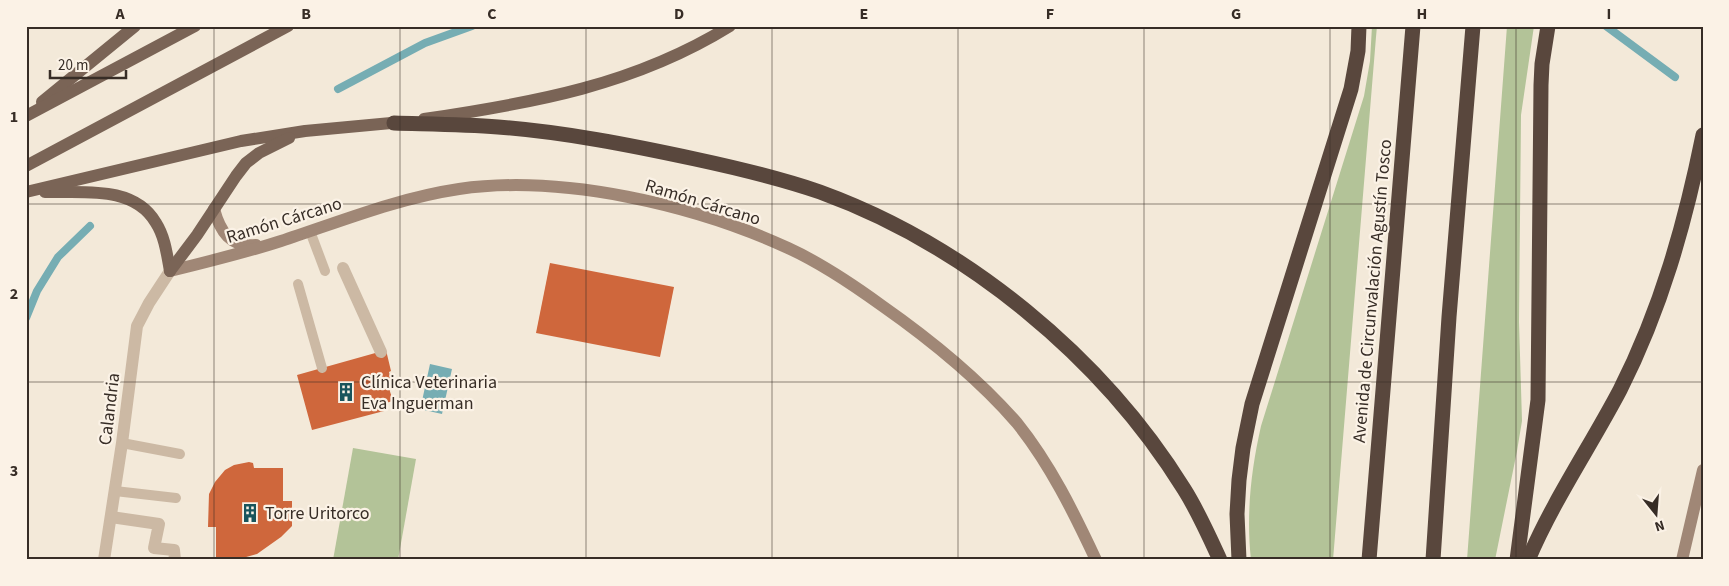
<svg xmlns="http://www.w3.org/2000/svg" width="1729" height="586" font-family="'Source Sans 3',sans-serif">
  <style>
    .green { fill: #b3c398 }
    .water { fill: #76adb3 }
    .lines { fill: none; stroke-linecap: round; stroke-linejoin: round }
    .stream { stroke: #76adb3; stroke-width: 8 }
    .building { fill: #cf673c }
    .service { stroke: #ccb9a4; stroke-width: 10 }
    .pedestrian { stroke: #ccb9a4; stroke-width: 12 }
    .minor { stroke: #ccb9a4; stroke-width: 12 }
    .secondary { stroke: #a08776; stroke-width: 12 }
    .primary { stroke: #7a6456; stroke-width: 12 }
    .motorway { stroke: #59473d; stroke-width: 15 }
    .grid { fill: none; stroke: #372d26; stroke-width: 1; stroke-opacity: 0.55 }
    .labels { text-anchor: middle; stroke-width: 4.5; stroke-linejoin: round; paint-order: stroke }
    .street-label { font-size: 18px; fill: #372d26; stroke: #fbf2e6 }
    .poi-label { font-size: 18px; fill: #372d26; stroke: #fbf2e6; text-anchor: start }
    .neatline { fill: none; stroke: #372d26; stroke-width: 2 }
    .grid-label { font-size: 16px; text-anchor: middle; font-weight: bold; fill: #372d26 }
  </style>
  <rect width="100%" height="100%" fill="#f3e9d9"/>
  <!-- green -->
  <g class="green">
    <path d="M1372 26H1377L1376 37 1333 560H1251C1246 515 1251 470 1261 426L1364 96 1370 61Z"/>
    <path d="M1507 26H1534L1521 115 1519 322 1522 421 1517 451 1495 560H1467Z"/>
    <path d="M353 448 416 459 398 560H333Z"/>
  </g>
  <!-- water -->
  <path class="water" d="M430 364 452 369 442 414 415 408 416 400 422 401Z"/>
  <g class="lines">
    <!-- stream -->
    <g class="stream">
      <path d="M1606 26 1675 77"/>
      <path d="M338 89 425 43 472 26"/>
      <path d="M26 318 37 291 58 257 90 226"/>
    </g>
  </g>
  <!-- building -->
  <g class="building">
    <path d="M550 263 674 287 660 357 536 333Z"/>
    <path d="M386 350 391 371 389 372 391 381 387 382 393 401 382 404 384 411 312 430 297 375Z"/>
    <path d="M249 462 253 463 254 468H283V501H292V526L281 537 257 554 239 559H216V527H208L209 494 215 482 225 470 234 465Z"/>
  </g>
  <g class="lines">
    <!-- service -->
    <g class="service">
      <path d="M310 231 325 271"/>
      <path d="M298 284 322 368"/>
      <path d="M122 443 180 454"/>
      <path d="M115 491 176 498"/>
    </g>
    <!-- pedestrian -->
    <g class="pedestrian">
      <path d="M343 268 381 352"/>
      <path d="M111 517 159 524 154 548 174 550 175 560"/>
    </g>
    <!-- minor -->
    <path class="minor" d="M104 560 122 443 137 326 149 303 170 271"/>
    <!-- secondary -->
    <g class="secondary">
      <path d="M214 209C220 231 230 248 256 245"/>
      <path d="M170 271C207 262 244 253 281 241 339 222 398 198 459 189 562 174 695 205 788 248 821 263 852 284 881 305 931 340 977 377 1017 423 1050 464 1074 513 1096 560"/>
      <path d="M1682 560 1703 470"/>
    </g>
    <!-- primary -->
    <g class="primary">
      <path d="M42 102 135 26"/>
      <path d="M26 116 195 26"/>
      <path d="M424 119C533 103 635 85 730 26"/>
      <path d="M26 166 288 26"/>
      <path d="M26 192 241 141 305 131 402 122"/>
      <path d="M45 192C83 193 134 185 156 223 165 237 167 255 170 271"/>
      <path d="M170 271 197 235 236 176 246 163 259 153 289 138"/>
    </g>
    <!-- motorway -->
    <g class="motorway">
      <path d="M394 123C428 124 464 124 498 127 564 132 630 145 695 159 737 168 779 178 820 192 966 245 1102 357 1184 489 1198 511 1209 536 1220 560"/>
      <path d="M1239 560 1237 514 1239 480 1243 448 1252 404 1351 89 1358 51 1359 26"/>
      <path d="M1369 560 1413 26"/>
      <path d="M1433 560 1449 317 1473 26"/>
      <path d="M1517 560 1538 400 1541 85 1542 64 1548 26"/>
      <path d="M1528 560C1553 501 1590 447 1620 390 1661 309 1685 224 1703 135"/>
    </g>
  </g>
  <!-- grid -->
  <path class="grid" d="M214 26V560M400 26V560M586 26V560M772 26V560M958 26V560M1144 26V560M1330 26V560M1516 26V560M26 204H1703M26 382H1703"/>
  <!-- icons -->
  <defs>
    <g id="building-bare" transform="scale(1.5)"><path d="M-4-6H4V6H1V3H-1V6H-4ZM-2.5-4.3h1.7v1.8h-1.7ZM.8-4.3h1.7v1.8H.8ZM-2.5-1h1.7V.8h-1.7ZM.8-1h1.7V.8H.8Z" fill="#19545c" stroke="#fbf2e6" stroke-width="2.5" paint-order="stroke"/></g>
  </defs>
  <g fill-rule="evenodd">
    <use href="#building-bare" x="346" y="392"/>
    <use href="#building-bare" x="250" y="513"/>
  </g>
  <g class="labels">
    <!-- street labels -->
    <g class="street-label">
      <text transform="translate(703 202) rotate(17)" y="6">Ramón Cárcano</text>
      <text transform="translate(284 220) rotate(-17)" y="6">Ramón Cárcano</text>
      <text transform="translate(1372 291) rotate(-85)" y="6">Avenida de Circunvalación Agustín Tosco</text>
      <text transform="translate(109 409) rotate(-83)" y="6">Calandria</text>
    </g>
    <!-- poi labels -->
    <g class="poi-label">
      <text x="361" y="388">Clínica Veterinaria<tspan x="361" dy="21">Eva Inguerman</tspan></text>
      <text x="265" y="519">Torre Uritorco</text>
    </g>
  </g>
  <!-- border -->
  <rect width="1729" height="586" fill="none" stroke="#fbf2e6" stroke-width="55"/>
  <!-- north arrow -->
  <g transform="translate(1656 514) rotate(163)" stroke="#fbf2e6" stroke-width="4" paint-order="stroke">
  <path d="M0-4L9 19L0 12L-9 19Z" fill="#372d26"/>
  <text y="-8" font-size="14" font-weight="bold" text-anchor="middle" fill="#372d26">N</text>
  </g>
  <!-- scale -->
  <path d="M50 70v8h76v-8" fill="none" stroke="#372d26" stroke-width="2.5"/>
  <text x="58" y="70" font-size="15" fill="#372d26" stroke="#fbf2e6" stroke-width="4" paint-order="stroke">20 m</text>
  <rect x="28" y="28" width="1674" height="530" class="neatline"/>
  <g class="grid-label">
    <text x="120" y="19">A</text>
    <text x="306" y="19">B</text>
    <text x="492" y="19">C</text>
    <text x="679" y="19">D</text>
    <text x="864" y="19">E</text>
    <text x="1050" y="19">F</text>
    <text x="1236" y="19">G</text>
    <text x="1422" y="19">H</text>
    <text x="1609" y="19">I</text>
    <text x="14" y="122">1</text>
    <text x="14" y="299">2</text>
    <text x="14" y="476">3</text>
  </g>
</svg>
